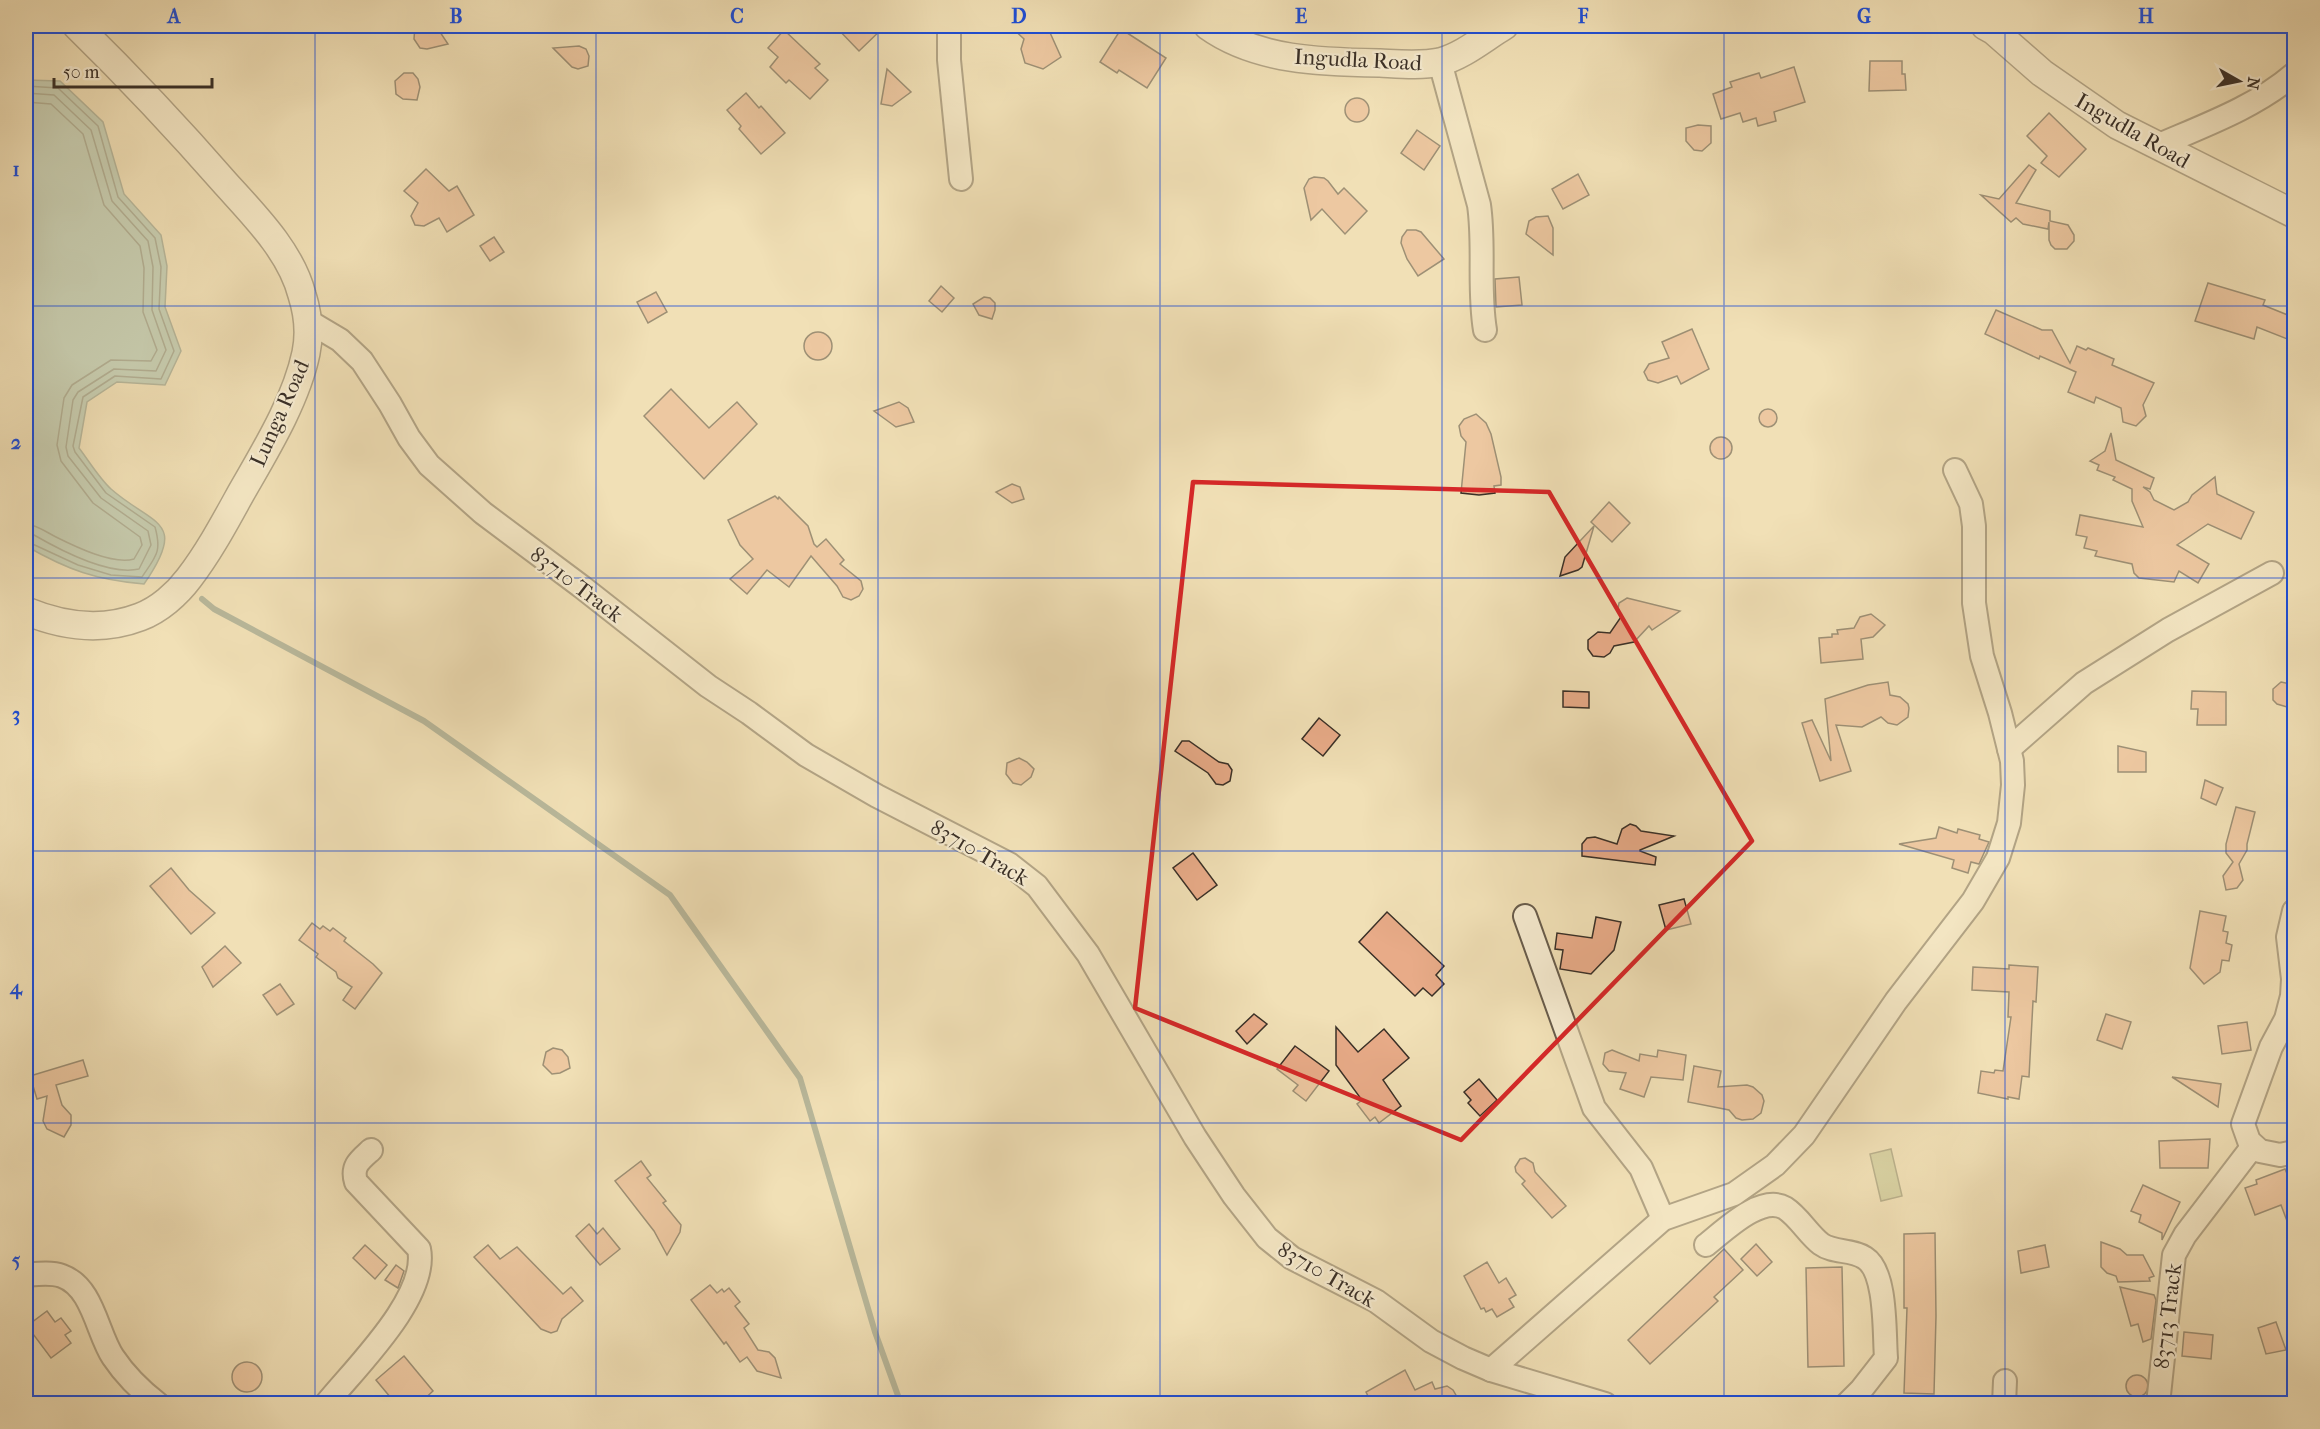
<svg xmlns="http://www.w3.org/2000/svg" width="2320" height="1429" font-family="'IM FELL French Canon',serif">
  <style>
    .green { fill: #bcc28d; stroke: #7b795a; stroke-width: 1.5 }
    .water { fill: #9bbdaf; stroke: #748579; stroke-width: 1.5 }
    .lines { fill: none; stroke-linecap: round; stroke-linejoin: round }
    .shore { stroke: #6a766b; stroke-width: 1.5 }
    .stream { stroke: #748579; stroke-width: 6 }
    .building { fill: #e8ab88; stroke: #3a3027; stroke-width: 1.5 }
    .minor-casing { stroke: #685c4b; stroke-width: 26 }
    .tertiary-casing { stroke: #685c4b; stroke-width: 30 }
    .minor { stroke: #f6ebd0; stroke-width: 22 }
    .tertiary { stroke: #f6ebd0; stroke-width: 27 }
    .marked { fill: none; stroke: #d62828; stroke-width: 4.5; stroke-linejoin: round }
    .grid { fill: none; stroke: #1d4ed8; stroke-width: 1.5; stroke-opacity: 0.55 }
    .labels { text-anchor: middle; stroke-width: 4.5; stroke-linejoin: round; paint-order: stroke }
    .street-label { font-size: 22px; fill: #3a3027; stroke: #f6ebd0 }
    .neatline { fill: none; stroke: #1d4ed8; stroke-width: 2 }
    .grid-label { font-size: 20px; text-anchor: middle; font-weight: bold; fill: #1d4ed8 }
  </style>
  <rect width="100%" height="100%" fill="#f1e0b6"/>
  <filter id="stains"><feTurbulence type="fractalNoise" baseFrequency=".00333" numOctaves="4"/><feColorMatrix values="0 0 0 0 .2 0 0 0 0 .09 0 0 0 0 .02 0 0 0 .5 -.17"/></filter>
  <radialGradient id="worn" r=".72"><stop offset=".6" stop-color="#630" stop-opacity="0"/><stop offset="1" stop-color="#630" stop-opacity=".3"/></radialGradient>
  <!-- green -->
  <path class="green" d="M1891 1149 1902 1196 1881 1201 1870 1154Z"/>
  <!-- water -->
  <path class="water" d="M26 80 60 81 103 122 124 194 161 235 167 266 165 307 181 351 165 385 117 382 87 402 79 448C89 461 99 478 111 489 153 526 189 519 144 584 96 580 68 570 26 546Z"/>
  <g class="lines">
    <!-- shore -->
    <g class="shore">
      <path d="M26 86 58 88 98 126 118 197 155 238 161 267 159 309 174 351 161 379 115 376 83 397 73 446 75 452 106 493 155 527C162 552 156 556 142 577L111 575 78 565 26 541"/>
      <path d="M26 93 54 95 91 130 112 201 148 241 153 267 152 310 166 350 156 371 114 369 78 392 73 400 66 447 68 456 101 498 148 531 151 545 139 569C108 576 60 550 34 535L26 533"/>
      <path d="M26 102 51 104 83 134 104 205 140 246 144 268 143 312 157 350 151 361 111 360 72 385 64 398 57 445 61 461 93 503 140 537 142 545 134 559C113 565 76 547 56 537 46 532 37 525 26 524"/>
    </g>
    <!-- stream -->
    <path class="stream" d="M202 599 214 609 424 721 670 895 800 1078 875 1332 901 1404"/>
  </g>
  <!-- building -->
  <g class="building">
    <path d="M415 26H436L448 44 427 49 420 48 414 39Z"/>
    <path d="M835 26H885L859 51Z"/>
    <path d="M1010 26H1047L1061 57 1043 69 1025 63 1021 49 1024 39Z"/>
    <path d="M1121 29 1166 58 1147 88 1119 70 1117 73 1100 62Z"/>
    <path d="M784 30 820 64 815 68 828 80 810 99 789 80 786 83 770 67 778 57 768 48Z"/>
    <path d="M579 46 586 49 589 56 588 66 578 69 572 67 553 48Z"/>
    <path d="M1870 61H1902V74H1905L1906 90 1869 91Z"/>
    <path d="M1794 67 1805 102 1774 112 1776 121 1758 126 1756 118 1743 122 1740 113 1721 119 1713 94 1732 87 1730 82 1759 73 1761 78Z"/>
    <path d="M887 69 911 92 892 106 881 104Z"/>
    <path d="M404 73H413L418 79 420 87 417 100 403 99 396 94 395 81Z"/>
    <path d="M746 93 759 108 761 106 785 133 761 154 739 129 741 126 727 110Z"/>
    <circle cx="1357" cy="110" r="12"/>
    <path d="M2049 113 2086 149 2059 177 2041 163 2047 156 2027 136Z"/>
    <path d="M1698 125 1711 126V143L1702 151 1694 150 1686 141V128Z"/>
    <path d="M1417 130 1440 146 1424 170 1401 153Z"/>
    <path d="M2029 165 2036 170 2016 203 2050 211V221L2068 225 2074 235V241L2067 249H2055L2051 245 2049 240V222L2048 229 2023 224 2016 218 2011 222 1981 195 1999 199Z"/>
    <path d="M426 169 449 191 457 186 474 215 447 232 439 218 424 226 415 225 411 216 418 203 404 191Z"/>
    <path d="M1578 174 1589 195 1563 209 1552 189Z"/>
    <path d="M1314 177 1324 178 1328 181 1338 194 1344 188 1367 211 1345 234 1322 209 1311 220 1304 188 1309 179Z"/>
    <path d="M1548 216 1553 228V255L1526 234 1529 221 1536 217Z"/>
    <path d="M1407 230H1416L1421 232 1444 259 1418 276 1407 259 1401 243 1402 237Z"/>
    <path d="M494 237 504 252 490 261 480 246Z"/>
    <path d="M1519 277 1522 305 1496 307 1495 279Z"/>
    <path d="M2208 283 2265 300 2263 305 2295 318V342L2257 327 2254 339 2195 321Z"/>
    <path d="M941 286 954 298 942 312 929 301Z"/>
    <path d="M656 292 667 312 648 323 637 302Z"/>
    <path d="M984 297 990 298 995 303V310L992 319 979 315 973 304Z"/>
    <path d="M1996 310 2042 330H2052L2070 363 2077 346 2086 350 2088 348 2114 359 2112 365 2154 383 2143 405 2146 416 2136 426 2123 422 2121 408 2096 397 2094 403 2068 392 2076 372 2040 356 2039 359 1985 334Z"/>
    <path d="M1692 329 1709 369 1681 384 1677 376 1658 383 1648 380 1644 372 1649 364 1669 358 1662 342Z"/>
    <circle cx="818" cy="346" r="14"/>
    <path d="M671 389 709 428 737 402 757 424 704 479 644 416Z"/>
    <path d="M899 402 908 408 914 422 896 427 874 411Z"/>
    <circle cx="1768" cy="418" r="9"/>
    <path d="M1476 414 1486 423 1491 434 1501 477V485L1494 486 1495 493 1479 495 1461 493 1466 442 1461 436 1459 426 1464 419Z"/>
    <path d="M2111 433 2116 460 2154 478 2150 489 2143 487 2150 492 2154 500 2174 510 2188 502 2192 495 2215 477 2217 494 2254 512 2241 539 2208 524 2177 545 2209 564 2198 583 2179 571 2174 582 2139 578 2134 573 2132 564 2095 556 2097 551 2084 548 2087 537 2076 535 2080 515 2143 527 2132 501V489L2113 480 2115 477 2097 470 2099 465 2090 461 2105 451Z"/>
    <circle cx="1721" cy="448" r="11"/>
    <path d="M1012 484 1020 487 1024 499 1012 503 996 492Z"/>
    <path d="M775 496 778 499 779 497 808 526 814 544 817 547 826 539 844 560 840 564 861 581 863 589 859 596 851 600 843 597 837 586 811 556 789 587 767 570 747 594 730 579 753 559 740 545 728 520Z"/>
    <path d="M1609 502 1630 523 1612 542 1591 522Z"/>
    <path d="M1594 526 1582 567 1578 570 1560 576 1565 557Z"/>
    <path d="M1627 598 1680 611 1652 630 1649 626 1634 642 1614 646 1610 653 1604 657 1593 656 1588 649V640L1598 632 1610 633 1621 617 1618 609 1619 603Z"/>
    <path d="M1871 614 1885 625 1873 637 1861 639 1863 659 1821 663 1819 638 1832 637V634H1838L1837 630 1854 628 1860 617Z"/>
    <path d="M1888 682 1890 695 1900 697 1908 704 1909 708 1908 717 1897 725 1888 723 1881 717 1862 727 1836 725 1851 771 1820 781 1802 723 1812 720 1831 761 1825 699 1868 685Z"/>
    <path d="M2281 682 2295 685V703L2287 707 2277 704 2273 700V689Z"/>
    <path d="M1563 691 1589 692V708L1563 707Z"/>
    <path d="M2192 691 2226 692V725H2197L2198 709H2191Z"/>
    <path d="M1319 718 1340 735 1323 756 1302 739Z"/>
    <path d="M1182 741H1189L1219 762 1228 764 1232 770 1230 781 1223 785 1216 784 1208 773 1175 751Z"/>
    <path d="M2118 746 2146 752V772H2118Z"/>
    <path d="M1019 758 1027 762 1034 769 1031 777 1021 785 1013 783 1006 774 1007 763Z"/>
    <path d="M2205 780 2223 788 2216 805 2201 798Z"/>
    <path d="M2236 807 2255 812 2247 844V850L2239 864 2243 880 2237 888 2226 890 2223 876 2233 862 2226 853V844Z"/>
    <path d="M1630 824 1636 826 1641 831 1674 836 1640 850V851L1656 857 1655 865 1582 856V844L1587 838 1595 837 1617 844 1622 829Z"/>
    <path d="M1939 827 1957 833 1958 829 1980 835 1979 839 1989 842 1979 864 1971 862 1968 873 1952 868 1954 860 1899 844 1936 838Z"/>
    <path d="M1193 853 1217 885 1197 900 1173 868Z"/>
    <path d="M171 868 189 890 215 913 191 934 150 886Z"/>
    <path d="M1684 899 1691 924 1666 930 1659 905Z"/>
    <path d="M2200 911 2226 916 2223 931 2228 932 2226 943 2232 945 2229 961 2222 960 2220 972 2204 984 2190 968Z"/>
    <path d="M1387 912 1444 966 1436 975 1444 984 1432 996 1423 988 1415 996 1359 942Z"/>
    <path d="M1596 917 1621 922 1614 950 1591 974 1560 969 1563 950 1555 949 1557 933 1592 938Z"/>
    <path d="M312 923 320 929 323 926 330 931 333 928 346 938 344 941 373 964 382 973 355 1009 343 1000 352 987 338 978 336 972 316 957 318 954 299 940Z"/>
    <path d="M225 946 241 963 213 987 202 967Z"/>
    <path d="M2009 965 2038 967 2036 1002 2033 1001 2029 1077 2022 1076 2019 1099 2008 1097V1099L1978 1093 1981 1071 1994 1073 1995 1070 2003 1071 2011 1017H2008L2009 992 1972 990 1973 967 2009 969Z"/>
    <path d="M280 984 294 1004 277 1015 263 995Z"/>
    <path d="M1254 1014 1267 1024 1247 1044 1236 1031Z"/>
    <path d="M2106 1014 2131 1022 2122 1049 2097 1040Z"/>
    <path d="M2247 1022 2251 1050 2222 1054 2218 1026Z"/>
    <path d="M1336 1027 1358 1052 1384 1029 1409 1058 1383 1080 1401 1106 1379 1123 1375 1117 1370 1121 1357 1104 1362 1100 1336 1065Z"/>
    <path d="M1295 1046 1329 1071 1306 1101 1293 1091 1298 1085 1277 1069Z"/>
    <path d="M553 1048 562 1050 568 1057 570 1068 560 1073 552 1074 543 1065 546 1052Z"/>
    <path d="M1612 1050 1639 1061 1640 1054 1657 1057 1658 1050 1686 1055 1683 1080 1651 1077 1644 1097 1620 1089 1626 1073 1609 1071 1603 1064 1605 1053Z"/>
    <path d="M83 1060 88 1076 56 1085 62 1105 71 1115V1125L64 1137 47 1129 43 1121 47 1096 37 1099 30 1076Z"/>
    <path d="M1694 1066 1721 1071 1718 1087 1747 1085 1753 1087 1762 1095 1764 1101 1761 1113 1753 1119 1742 1120 1736 1118 1729 1110 1688 1102Z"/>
    <path d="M2172 1077 2221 1084 2218 1107Z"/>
    <path d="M1479 1079 1497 1100 1480 1116 1468 1103 1471 1100 1464 1092Z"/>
    <path d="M2210 1139 2208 1168H2160L2159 1141Z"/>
    <path d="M1525 1158 1533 1163 1535 1172 1566 1206 1552 1218 1522 1184 1525 1181 1516 1172 1515 1167 1520 1159Z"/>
    <path d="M641 1161 651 1175 647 1178 666 1201 663 1203 681 1225 680 1232 667 1255 654 1231 615 1181Z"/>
    <path d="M2285 1169 2295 1192 2293 1237 2281 1205 2255 1215 2245 1188 2257 1184 2256 1180Z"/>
    <path d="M2143 1185 2180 1202 2162 1240V1233L2139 1222 2141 1215 2131 1211Z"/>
    <path d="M589 1224 597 1234 603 1228 620 1249 600 1265 576 1236Z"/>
    <path d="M1935 1233 1936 1316 1934 1394 1904 1393 1907 1308H1904V1234Z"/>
    <path d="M2101 1242 2120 1249 2127 1255H2143L2154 1276 2149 1278 2150 1281 2118 1282 2116 1276 2107 1273 2101 1267Z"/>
    <path d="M1756 1244 1772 1262 1757 1276 1741 1259Z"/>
    <path d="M365 1245 387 1265 375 1279 353 1258Z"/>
    <path d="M488 1245 500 1259 517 1247 563 1294 571 1287 583 1301 562 1319 557 1331 551 1333 541 1329 474 1257Z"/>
    <path d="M2045 1245 2049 1267 2021 1273 2018 1251Z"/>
    <path d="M1724 1249 1743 1270 1714 1297 1718 1301 1650 1364 1628 1340Z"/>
    <path d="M1487 1262 1499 1283 1506 1278 1516 1295 1509 1299 1514 1307 1497 1317 1492 1309 1486 1312 1484 1308 1481 1309 1464 1276Z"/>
    <path d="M396 1265 404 1271 398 1288 385 1280Z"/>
    <path d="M1842 1267 1844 1366 1808 1367 1806 1268Z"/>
    <path d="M710 1285 717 1293 722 1289 724 1292 729 1288 740 1302 735 1306 749 1324 744 1328 758 1350 769 1352 775 1358 781 1378 757 1371 747 1357 740 1362 726 1342 724 1344 691 1300Z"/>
    <path d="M2120 1287 2154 1295 2156 1300 2151 1339 2143 1342 2138 1324 2131 1326Z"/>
    <path d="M47 1311 55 1322 61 1318 71 1331 65 1335 71 1343 51 1358 27 1326Z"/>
    <path d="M2276 1322 2286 1350 2266 1354 2258 1328Z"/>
    <path d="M2184 1332 2213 1335 2211 1359 2182 1356Z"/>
    <path d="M404 1356 433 1391 419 1404H396L376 1380Z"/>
    <circle cx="247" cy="1377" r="15"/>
    <path d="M1405 1370 1415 1390 1432 1382 1435 1389 1447 1386 1453 1390 1461 1404H1372L1366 1392Z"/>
    <circle cx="2137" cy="1386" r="11"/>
  </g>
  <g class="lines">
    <!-- minor casing -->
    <g class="minor-casing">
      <g id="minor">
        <path d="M949 26V60L961 179"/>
        <path d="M1440 62 1479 205C1485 246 1478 288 1485 330"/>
        <path d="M2157 146C2203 126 2256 107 2294 74"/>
        <path d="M308 321 340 340 362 361 390 404 409 438 429 465 483 513 582 587 708 686 749 713 806 755 877 796 1009 864 1037 886 1088 954 1195 1137 1234 1196 1267 1238 1292 1258 1376 1301 1431 1341 1463 1358 1491 1370 1605 1404"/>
        <path d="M2009 749 2084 683 2168 630 2272 573"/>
        <path d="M2294 911 2288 937 2293 979 2292 996 2286 1019 2271 1047 2243 1124 2249 1141 2260 1151 2280 1155 2294 1152"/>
        <path d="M1525 916 1594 1108 1641 1168 1663 1219"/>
        <path d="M1706 1245C1724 1231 1761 1194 1785 1208 1799 1217 1808 1234 1821 1244 1833 1253 1852 1249 1865 1258 1887 1272 1884 1333 1886 1358L1861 1390 1847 1404"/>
        <path d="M26 1275C37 1274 51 1272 62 1276 93 1287 97 1333 113 1357 125 1375 140 1390 158 1404"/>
        <path d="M1491 1370 1663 1219 1734 1194 1775 1165 1804 1135 1896 1001 1973 901 1998 858 2009 823 2013 785 2012 761 2000 713 1982 656 1974 603V526L1971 504 1955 470"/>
        <path d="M326 1404C355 1368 429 1297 419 1249L356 1182C351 1166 360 1160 371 1150"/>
        <path d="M2004 1404 2005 1381"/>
        <path d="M2158 1404 2174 1255 2185 1235 2253 1146"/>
      </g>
    </g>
    <!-- tertiary casing -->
    <g class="tertiary-casing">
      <g id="tertiary">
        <path d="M1208 26C1257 61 1323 62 1380 63 1400 64 1421 66 1440 62 1463 56 1484 38 1504 26"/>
        <path d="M1985 26 1994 31 2042 73 2117 125 2294 214"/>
        <path d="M26 611C62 626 101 632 140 617 159 610 177 594 189 578 209 552 225 522 241 493 265 451 296 401 306 353 310 334 308 314 302 295 291 252 255 216 226 184 178 129 129 77 77 26"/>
      </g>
    </g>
    <!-- minor -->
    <use href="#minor" class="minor"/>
    <!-- tertiary -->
    <use href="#tertiary" class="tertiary"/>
  </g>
  <!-- marked area -->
  <path d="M0 0H2320V1429H0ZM1193 482 1549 492 1752 841 1461 1140 1135 1008Z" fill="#f1e0b6" fill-opacity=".55" fill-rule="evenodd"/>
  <path class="marked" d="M1193 482 1549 492 1752 841 1461 1140 1135 1008Z"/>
  <!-- grid -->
  <path class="grid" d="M315 26V1404M596 26V1404M878 26V1404M1160 26V1404M1442 26V1404M1724 26V1404M2005 26V1404M26 306H2294M26 578H2294M26 851H2294M26 1123H2294"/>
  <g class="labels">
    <!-- street labels -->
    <g class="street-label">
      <text transform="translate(1358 59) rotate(3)" y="8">Ingudla Road</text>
      <text transform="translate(2133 130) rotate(30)" y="8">Ingudla Road</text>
      <text transform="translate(279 413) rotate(-66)" y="8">Lunga Road</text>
      <text transform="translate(577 584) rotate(37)" y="8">83710 Track</text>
      <text transform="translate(980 852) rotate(30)" y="8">83710 Track</text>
      <text transform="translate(1327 1274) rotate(30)" y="8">83710 Track</text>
      <text transform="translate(2167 1316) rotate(-83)" y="8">83713 Track</text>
    </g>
  </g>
  <!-- margin -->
  <rect width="2320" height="1429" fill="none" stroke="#f1e0b6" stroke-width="66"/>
  <!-- north arrow -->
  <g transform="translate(2239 81) rotate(99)" stroke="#f6ebd0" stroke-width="4.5" paint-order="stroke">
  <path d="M0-4.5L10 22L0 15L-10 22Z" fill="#3a3027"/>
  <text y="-9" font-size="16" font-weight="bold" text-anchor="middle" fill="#3a3027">N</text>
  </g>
  <!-- scale -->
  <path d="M54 78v9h158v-9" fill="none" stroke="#3a3027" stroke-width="3"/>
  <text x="63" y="78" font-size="18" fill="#3a3027" stroke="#f6ebd0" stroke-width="4.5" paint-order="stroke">50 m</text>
  <rect x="33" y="33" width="2254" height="1363" class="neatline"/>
  <g class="grid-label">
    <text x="174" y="23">A</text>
    <text x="456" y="23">B</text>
    <text x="737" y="23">C</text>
    <text x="1019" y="23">D</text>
    <text x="1301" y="23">E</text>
    <text x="1583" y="23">F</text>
    <text x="1864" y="23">G</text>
    <text x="2146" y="23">H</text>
    <text x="16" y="176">1</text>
    <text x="16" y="449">2</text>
    <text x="16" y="721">3</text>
    <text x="16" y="994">4</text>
    <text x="16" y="1267">5</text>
  </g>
  <rect width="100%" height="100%" filter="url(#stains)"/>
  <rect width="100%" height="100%" fill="url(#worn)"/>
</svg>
